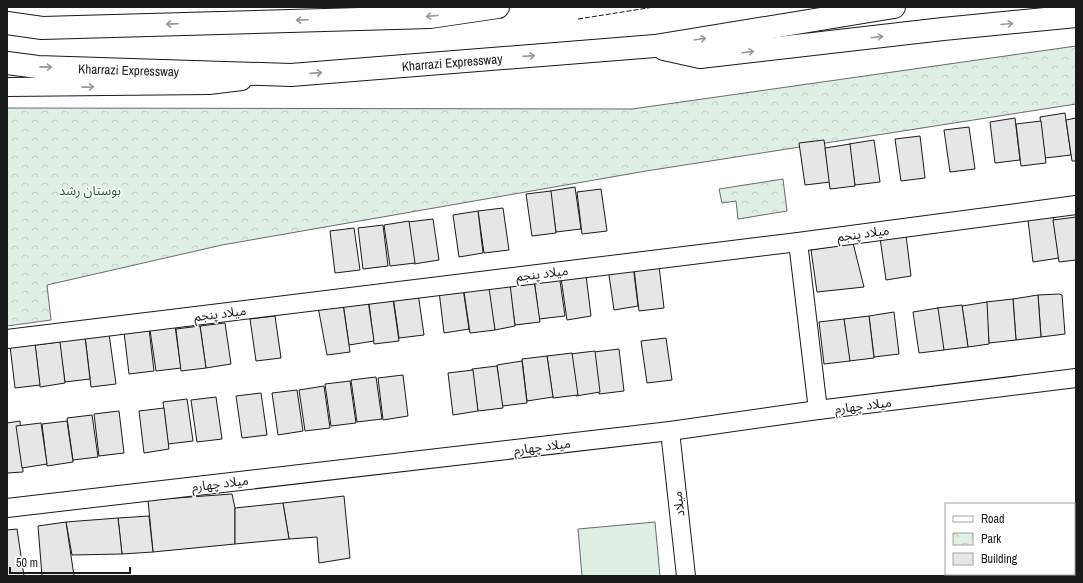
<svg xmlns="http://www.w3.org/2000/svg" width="1083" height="583" font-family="'Archivo Narrow','Noto Sans Arabic',sans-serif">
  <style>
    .park { fill: url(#park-crowns); stroke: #6a6a6a }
    .garden { fill: #e0efe3; stroke: #6a6a6a }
    .building { fill: #e6e6e6; stroke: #1a1a1a }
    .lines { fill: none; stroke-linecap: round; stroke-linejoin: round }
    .minor-casing { stroke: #1a1a1a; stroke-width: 20 }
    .highway-casing { stroke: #1a1a1a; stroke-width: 24 }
    .minor { stroke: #fff; stroke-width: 18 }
    .highway { stroke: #fff; stroke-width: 22 }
    .fence { stroke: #1a1a1a; stroke-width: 1; stroke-dasharray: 5 2; stroke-linecap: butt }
    .oneway { stroke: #989898 }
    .labels { text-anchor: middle; stroke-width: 3; stroke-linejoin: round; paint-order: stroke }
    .street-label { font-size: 13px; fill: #1a1a1a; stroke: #fff }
    .park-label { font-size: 13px; fill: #2b5a34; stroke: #fff }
  </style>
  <defs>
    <pattern id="park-crowns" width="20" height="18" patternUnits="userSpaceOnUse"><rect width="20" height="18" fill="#e0efe3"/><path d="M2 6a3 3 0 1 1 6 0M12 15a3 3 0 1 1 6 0" fill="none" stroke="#c0ccc2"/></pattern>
  </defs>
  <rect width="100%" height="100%" fill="#fff"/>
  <!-- park -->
  <g class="park">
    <path d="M1076 46V104L646 171 222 245 47 285 51 320 7 326V108L632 109Z"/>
    <path d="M783 179 787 211 738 219 736 201 722 203 719 189Z"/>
  </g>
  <!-- garden -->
  <path class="garden" d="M655 522 660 576H582L578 529Z"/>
  <!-- building -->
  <g class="building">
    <path d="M1065 113 1071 155 1045 158 1040 117Z"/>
    <path d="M1015 118 1020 160 995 163 990 122Z"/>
    <path d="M1076 118V161H1072L1066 120Z"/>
    <path d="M1041 121 1046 163 1021 166 1016 124Z"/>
    <path d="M969 127 975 169 950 172 944 130Z"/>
    <path d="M920 136 925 178 901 181 895 139Z"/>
    <path d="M824 140 830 182 805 185 799 143Z"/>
    <path d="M874 140 880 182 855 185 849 144Z"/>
    <path d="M850 144 855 186 830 189 825 148Z"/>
    <path d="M575 187 581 229 556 232 550 191Z"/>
    <path d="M601 189 607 231 582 234 577 192Z"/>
    <path d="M551 191 556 233 532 236 526 194Z"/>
    <path d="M503 208 509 250 484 253 478 211Z"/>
    <path d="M478 211 483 253 459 257 453 215Z"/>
    <path d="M1053 217 1059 258 1033 262 1028 220Z"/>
    <path d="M1076 217V260L1059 262 1053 220Z"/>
    <path d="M433 219 439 260 414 264 408 222Z"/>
    <path d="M409 221 415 263 390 266 384 225Z"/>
    <path d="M383 225 388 266 363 269 358 228Z"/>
    <path d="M354 228 360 270 335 273 330 231Z"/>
    <path d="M906 235 911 276 886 280 880 238Z"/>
    <path d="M853 243 864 287 817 292 811 250Z"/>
    <path d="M633 265 638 306 614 310 608 268Z"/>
    <path d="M659 266 664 308 639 311 634 269Z"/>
    <path d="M559 274 565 316 539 319 534 278Z"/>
    <path d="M586 275 591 316 567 320 561 278Z"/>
    <path d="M534 280 540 322 515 325 509 284Z"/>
    <path d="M510 284 515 326 495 330 487 289Z"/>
    <path d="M463 288 469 329 444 333 439 291Z"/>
    <path d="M489 288 495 330 470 333 464 292Z"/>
    <path d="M418 293 424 335 399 338 393 296Z"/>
    <path d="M1059 294 1062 295 1065 334 1041 337 1038 295Z"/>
    <path d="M1038 295 1041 337 1016 340 1013 299Z"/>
    <path d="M393 299 399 341 374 344 369 303Z"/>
    <path d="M1013 299 1016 340 989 343 986 302Z"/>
    <path d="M368 300 374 341 349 345 343 303Z"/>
    <path d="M987 302 989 344 968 347 962 306Z"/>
    <path d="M343 304 350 352 327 355 318 307Z"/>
    <path d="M962 305 968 347 943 350 937 308Z"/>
    <path d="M938 308 944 350 919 353 913 312Z"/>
    <path d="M894 312 899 354 874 357 869 316Z"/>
    <path d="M275 316 281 358 256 361 250 319Z"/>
    <path d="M869 316 874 358 849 361 844 319Z"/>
    <path d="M844 319 850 361 824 364 819 322Z"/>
    <path d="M225 323 231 364 206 368 200 326Z"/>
    <path d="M175 326 181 368 156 371 150 330Z"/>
    <path d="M200 326 206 368 181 371 176 329Z"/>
    <path d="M149 329 154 371 129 374 124 332Z"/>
    <path d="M109 334 116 384 91 387 85 336Z"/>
    <path d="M85 337 90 379 65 382 59 341Z"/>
    <path d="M666 338 672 380 647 383 641 341Z"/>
    <path d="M60 342 65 383 40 387 35 345Z"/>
    <path d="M35 343 40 385 15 388 10 346Z"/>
    <path d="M619 349 624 391 599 394 594 352Z"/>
    <path d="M595 351 600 392 576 396 570 354Z"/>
    <path d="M572 353 578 395 553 398 547 356Z"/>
    <path d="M547 356 553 397 527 401 522 359Z"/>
    <path d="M522 361 527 403 502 406 497 365Z"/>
    <path d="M497 366 503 408 478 411 472 369Z"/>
    <path d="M473 370 478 411 453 415 448 373Z"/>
    <path d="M403 375 408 416 383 420 378 378Z"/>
    <path d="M376 377 382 419 357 422 351 380Z"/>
    <path d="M350 381 356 423 331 426 325 384Z"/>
    <path d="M324 386 330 428 305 431 299 390Z"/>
    <path d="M297 390 303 431 278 435 272 393Z"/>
    <path d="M261 393 267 435 242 438 236 396Z"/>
    <path d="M216 397 222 439 197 442 191 400Z"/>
    <path d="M187 399 193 441 168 444 163 402Z"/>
    <path d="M164 408 169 449 144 453 139 411Z"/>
    <path d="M119 411 124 453 99 456 94 414Z"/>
    <path d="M92 415 98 457 73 460 67 418Z"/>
    <path d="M20 421 23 472 7 473V423Z"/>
    <path d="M67 421 73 462 47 466 42 424Z"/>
    <path d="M41 423 47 464 22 468 16 426Z"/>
    <path d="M232 494 235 508V544L153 552 148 500Z"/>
    <path d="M344 496 350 558 319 563 317 537 289 539 283 503Z"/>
    <path d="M283 503 289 539 235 544V508Z"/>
    <path d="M149 516 153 552 122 554 118 518Z"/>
    <path d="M118 518 122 554 72 555 66 522Z"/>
    <path d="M66 522 74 576H42L38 526Z"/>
    <path d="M17 529 24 576H7V530Z"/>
  </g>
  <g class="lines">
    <!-- minor casing -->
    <g class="minor-casing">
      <g id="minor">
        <path d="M7 87 209 85 242 81"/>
        <path d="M798 242 818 410"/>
        <path d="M7 339 798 242 1076 205"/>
        <path d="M670 431 686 576"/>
        <path d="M7 508 670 431 818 410 1076 378"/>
      </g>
    </g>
    <!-- highway casing -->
    <g class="highway-casing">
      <g id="highway">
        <path d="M7 23 42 28 430 17 498 7"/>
        <path d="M664 49 700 57 943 29 1076 16"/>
        <path id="s1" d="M7 63 38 67 291 75 655 46 894 7"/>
      </g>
    </g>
    <!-- minor -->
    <use href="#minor" class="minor"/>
    <!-- highway -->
    <use href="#highway" class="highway"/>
    <!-- fence -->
    <path class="fence" d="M578 19 654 7"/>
  </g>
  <!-- one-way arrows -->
  <defs><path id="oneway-shaft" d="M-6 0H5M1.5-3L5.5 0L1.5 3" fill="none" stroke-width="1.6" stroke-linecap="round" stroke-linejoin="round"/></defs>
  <g class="oneway">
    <use href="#oneway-shaft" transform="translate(432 16) rotate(174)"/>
    <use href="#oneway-shaft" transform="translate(302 20) rotate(178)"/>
    <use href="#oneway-shaft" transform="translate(172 24) rotate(178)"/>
    <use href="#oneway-shaft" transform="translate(1007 24) rotate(-5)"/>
    <use href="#oneway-shaft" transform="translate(877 37) rotate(-7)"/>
    <use href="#oneway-shaft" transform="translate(700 39) rotate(-9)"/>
    <use href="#oneway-shaft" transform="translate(748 52) rotate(-7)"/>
    <use href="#oneway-shaft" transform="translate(529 56) rotate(-4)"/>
    <use href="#oneway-shaft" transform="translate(46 67) rotate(1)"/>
    <use href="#oneway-shaft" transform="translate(316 73) rotate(-4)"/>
    <use href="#oneway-shaft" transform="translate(88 87) rotate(-1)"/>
  </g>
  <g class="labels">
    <!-- street labels -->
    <g class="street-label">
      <text dy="5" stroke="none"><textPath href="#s1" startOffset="446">Kharrazi Expressway</textPath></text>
      <text dy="5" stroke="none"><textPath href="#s1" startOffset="122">Kharrazi Expressway</textPath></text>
      <text transform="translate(863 233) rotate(-8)" y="5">میلاد پنجم</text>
      <text transform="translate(542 273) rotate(-7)" y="5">میلاد پنجم</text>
      <text transform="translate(220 313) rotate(-7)" y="5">میلاد پنجم</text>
      <text transform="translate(863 405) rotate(-7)" y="5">میلاد چهارم</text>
      <text transform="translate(542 446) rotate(-7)" y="5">میلاد چهارم</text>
      <text transform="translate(220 483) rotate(-7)" y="5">میلاد چهارم</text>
      <text transform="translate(678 504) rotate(-97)" y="5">میلاد</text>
    </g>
    <!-- park labels -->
    <g class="park-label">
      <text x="90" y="195">بوستان رشد</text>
    </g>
  </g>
  <!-- border -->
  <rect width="1083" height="583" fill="none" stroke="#1a1a1a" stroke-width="16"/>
  <!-- legend -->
  <rect x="945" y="503" width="130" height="72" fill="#ffffff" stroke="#a3a3a3"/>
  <rect x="953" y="516" width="20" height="6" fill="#ffffff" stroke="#a3a3a3"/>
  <text x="981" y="523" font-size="12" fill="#1a1a1a">Road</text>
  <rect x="953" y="533" width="20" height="12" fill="url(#park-crowns)" stroke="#a3a3a3"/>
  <text x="981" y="543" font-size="12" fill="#1a1a1a">Park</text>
  <rect x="953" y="553" width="20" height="12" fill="#e6e6e6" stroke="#a3a3a3"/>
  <text x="981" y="563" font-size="12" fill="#1a1a1a">Building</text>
  <!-- scale -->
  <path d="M10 567v6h120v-6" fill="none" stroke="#1a1a1a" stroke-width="2"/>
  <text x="16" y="567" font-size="12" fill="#1a1a1a" stroke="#ffffff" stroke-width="3" paint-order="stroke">50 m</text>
</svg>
